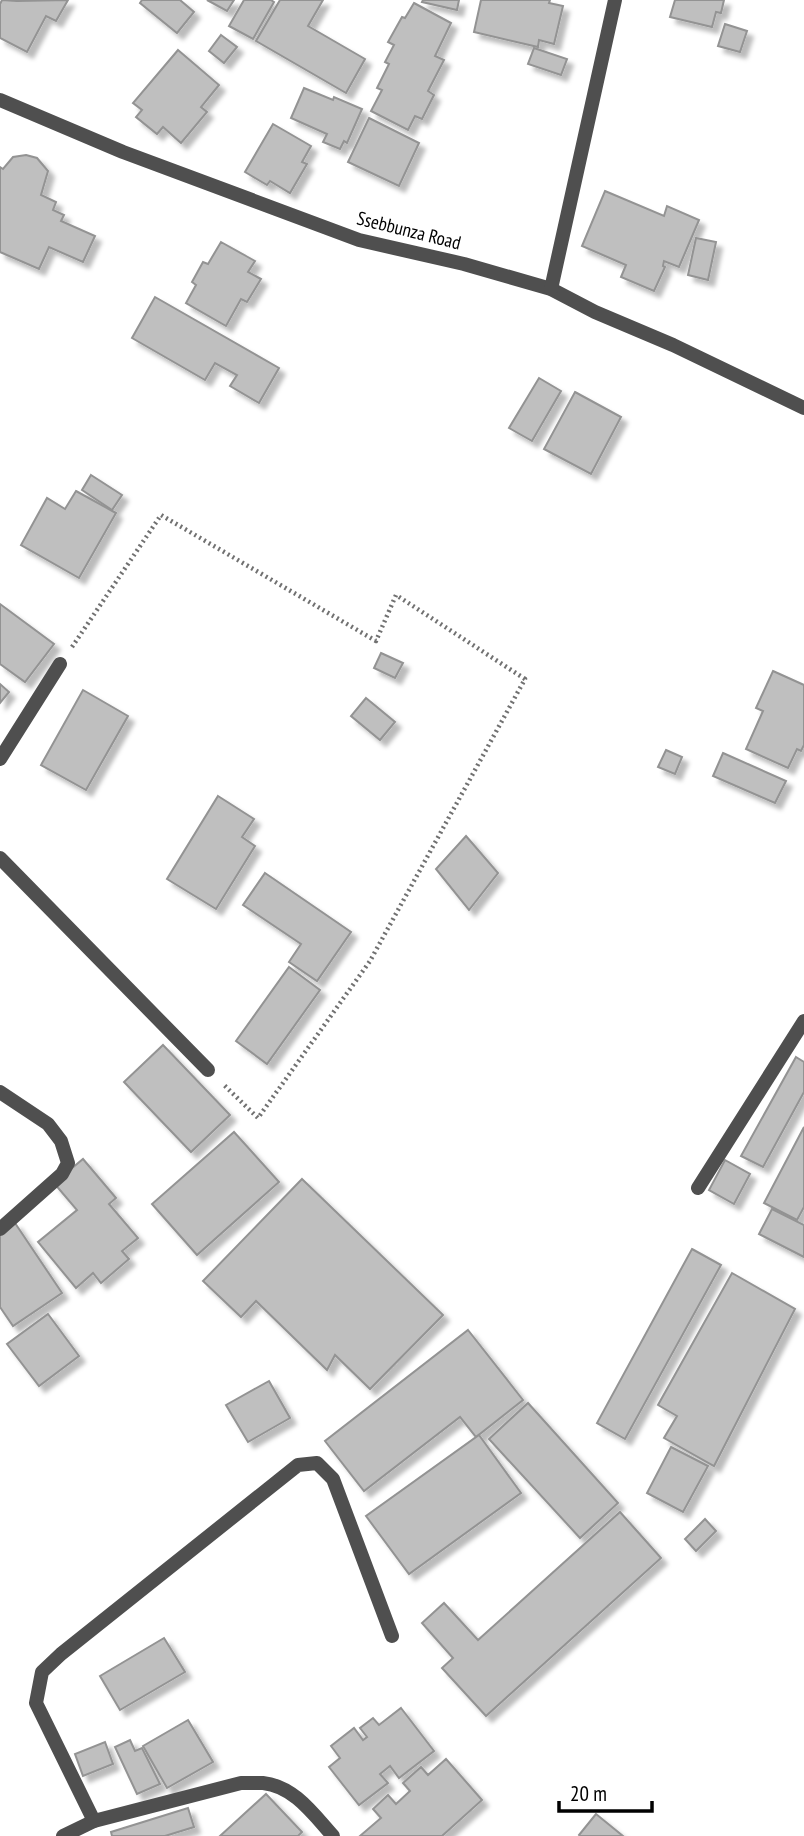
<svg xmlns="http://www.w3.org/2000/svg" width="804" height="1836" font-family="'PT Sans Narrow',sans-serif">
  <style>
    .building { fill: #bfbfbf; stroke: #939393; stroke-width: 2; filter: url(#shadow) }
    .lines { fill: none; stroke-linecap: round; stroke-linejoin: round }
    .path { stroke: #717171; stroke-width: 4.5; stroke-dasharray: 2 3.5; stroke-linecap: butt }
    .service { stroke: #4f4f4f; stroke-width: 14 }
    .minor { stroke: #4f4f4f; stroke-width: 14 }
    .labels { text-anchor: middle; stroke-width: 5; stroke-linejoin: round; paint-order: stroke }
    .street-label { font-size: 19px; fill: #000; stroke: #fff }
  </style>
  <defs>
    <filter id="shadow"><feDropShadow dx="6" dy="6" stdDeviation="2" flood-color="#0004"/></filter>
  </defs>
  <rect width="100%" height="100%" fill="#fff"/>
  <!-- building -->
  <g class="building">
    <path d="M2 0 17 1 68 0 56 21 46 16 27 52 0 38V4Z"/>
    <path d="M142 0H180L194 12 177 33 140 3Z"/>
    <path d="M207 0H234L227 11Z"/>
    <path d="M244 0H271L274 2 253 39 229 26Z"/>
    <path d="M280 0H323L308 26 365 59 346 93 256 41Z"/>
    <path d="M423 0H459L457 10 422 2Z"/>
    <path d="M481 0H550L549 3 563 6 554 44 539 40 538 47 474 32Z"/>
    <path d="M675 0H724L721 13 716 12 712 27 670 17Z"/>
    <path d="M414 3 451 23 435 56 444 60 428 91 434 95 422 119 415 116 408 130 371 111 382 90 377 88 389 64 385 62 394 45 388 42 402 17 405 18Z"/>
    <path d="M725 24 747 31 740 52 718 46Z"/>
    <path d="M221 35 237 47 224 63 209 51Z"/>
    <path d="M534 48 567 59 561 75 528 64Z"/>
    <path d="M178 50 219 85 201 107 207 112 181 143 163 127 157 134 136 117 142 110 133 103Z"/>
    <path d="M304 88 333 100 334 97 362 109 347 143 344 141 340 149 323 142 327 134 291 118Z"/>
    <path d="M369 118 419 143 399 186 348 162Z"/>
    <path d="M273 124 311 146 302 162 307 164 290 193 270 181 267 185 245 172Z"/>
    <path d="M26 155 37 158 48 171 41 195 56 202 53 210 64 215 61 221 95 236 83 262 49 247 39 269 0 252V167L3 169 13 157Z"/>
    <path d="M605 191 664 216 667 206 699 220 679 267 664 261 663 266 665 267 654 291 621 277 626 265 582 246Z"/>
    <path d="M696 238 716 242 708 280 688 275Z"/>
    <path d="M221 242 255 261 248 272 261 279 247 302 241 299 226 326 186 303 196 285 192 282 203 262 208 264Z"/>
    <path d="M155 297 279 368 259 403 230 386 237 375 215 363 205 380 132 338Z"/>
    <path d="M539 378 561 391 532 441 509 428Z"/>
    <path d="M575 392 621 417 591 474 544 449Z"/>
    <path d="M91 475 122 495 112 510 82 490Z"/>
    <path d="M76 491 116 513 79 578 21 545 47 498 65 509Z"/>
    <path d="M0 604 54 644 25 682 0 664Z"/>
    <path d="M381 653 403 663 395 678 374 668Z"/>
    <path d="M773 671 804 685V745L801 751 797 749 788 768 746 749 763 711 756 708Z"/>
    <path d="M0 684 9 692 0 703Z"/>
    <path d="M83 690 128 716 86 790 41 765Z"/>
    <path d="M366 698 395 722 380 740 351 716Z"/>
    <path d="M666 750 682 757 675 774 658 767Z"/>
    <path d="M723 753 786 781 775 803 713 776Z"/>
    <path d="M218 796 254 819 242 837 255 846 216 909 167 879Z"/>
    <path d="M466 836 498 873 469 910 436 869Z"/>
    <path d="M265 873 351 932 317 981 289 962 301 944 243 905Z"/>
    <path d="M289 967 320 990 267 1064 236 1041Z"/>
    <path d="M163 1045 230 1115 191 1152 124 1082Z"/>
    <path d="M796 1057 804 1062V1092L763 1167 741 1156Z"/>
    <path d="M804 1127V1207L797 1220 764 1203Z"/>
    <path d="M234 1132 279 1182 197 1255 152 1204Z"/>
    <path d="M83 1159 116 1198 109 1204 138 1238 122 1251 129 1259 101 1283 93 1273 76 1288 38 1242 77 1210 54 1183Z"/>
    <path d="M725 1160 750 1174 734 1204 709 1190Z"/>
    <path d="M302 1179 443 1315 370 1389 335 1355 327 1370 256 1301 241 1317 203 1281Z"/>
    <path d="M772 1209 804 1225V1257L759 1234Z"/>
    <path d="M15 1223 62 1293 13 1326 0 1307V1233Z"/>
    <path d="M692 1249 721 1265 625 1439 597 1423Z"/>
    <path d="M732 1273 795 1309 714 1466 664 1438 677 1416 658 1405Z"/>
    <path d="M48 1314 79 1356 39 1386 7 1344Z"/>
    <path d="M468 1330 523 1400 476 1437 460 1417 364 1491 325 1441Z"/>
    <path d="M269 1381 290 1418 248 1442 226 1405Z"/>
    <path d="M528 1403 618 1503 580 1538 489 1439Z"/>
    <path d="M479 1435 521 1493 409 1574 366 1516Z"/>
    <path d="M671 1447 708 1466 683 1512 647 1493Z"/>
    <path d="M620 1512 661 1558 486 1716 442 1668 453 1658 422 1623 444 1603 478 1640Z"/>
    <path d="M705 1519 716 1531 696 1551 685 1539Z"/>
    <path d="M164 1638 185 1672 120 1710 100 1676Z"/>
    <path d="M401 1708 434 1751 399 1778 390 1766 380 1774 388 1783 359 1805 329 1767 340 1758 331 1746 354 1728 363 1740 367 1737 360 1728 373 1718 379 1725Z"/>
    <path d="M188 1720 213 1762 167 1788 143 1746Z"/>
    <path d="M130 1740 135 1751 142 1748 160 1784 137 1794 115 1747Z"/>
    <path d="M105 1742 113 1764 83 1776 75 1754Z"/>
    <path d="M446 1759 482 1800 442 1836H360L381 1818 373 1809 388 1795 396 1804 410 1791 403 1783 421 1767 428 1775Z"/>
    <path d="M266 1794 302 1832 298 1836H220Z"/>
    <path d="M188 1808 194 1827 165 1836H112L111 1832Z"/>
    <path d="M596 1814 623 1836H580L579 1835Z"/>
  </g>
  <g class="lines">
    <!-- path -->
    <path class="path" d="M72 647 161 515 376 641 396 595 525 679 370 961 258 1118 224 1085"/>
    <!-- service -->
    <path class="service" d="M0 759 60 664"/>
    <!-- minor -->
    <g class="minor">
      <path d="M0 100 123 152 359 240 464 264 551 289 595 312 673 345 804 408"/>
      <path d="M551 289 615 0"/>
      <path d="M0 858 208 1070"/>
      <path d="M0 1092 48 1124 61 1141 68 1163 62 1174 0 1229"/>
      <path d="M698 1188 804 1021"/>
      <path d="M94 1821 36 1703 42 1672 61 1654 298 1465 317 1463 333 1479 392 1636"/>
      <path d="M63 1836 94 1821 241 1783C248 1783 256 1783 263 1783 294 1786 314 1815 333 1836"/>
    </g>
  </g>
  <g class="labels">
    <!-- street labels -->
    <g class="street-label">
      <text transform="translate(409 230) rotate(14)" y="7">Ssebbunza Road</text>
    </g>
  </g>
  <!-- scale -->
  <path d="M559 1801v10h93v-10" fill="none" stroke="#000000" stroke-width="3.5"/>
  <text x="570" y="1801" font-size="21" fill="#000000" stroke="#ffffff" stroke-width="5" paint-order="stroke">20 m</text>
</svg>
